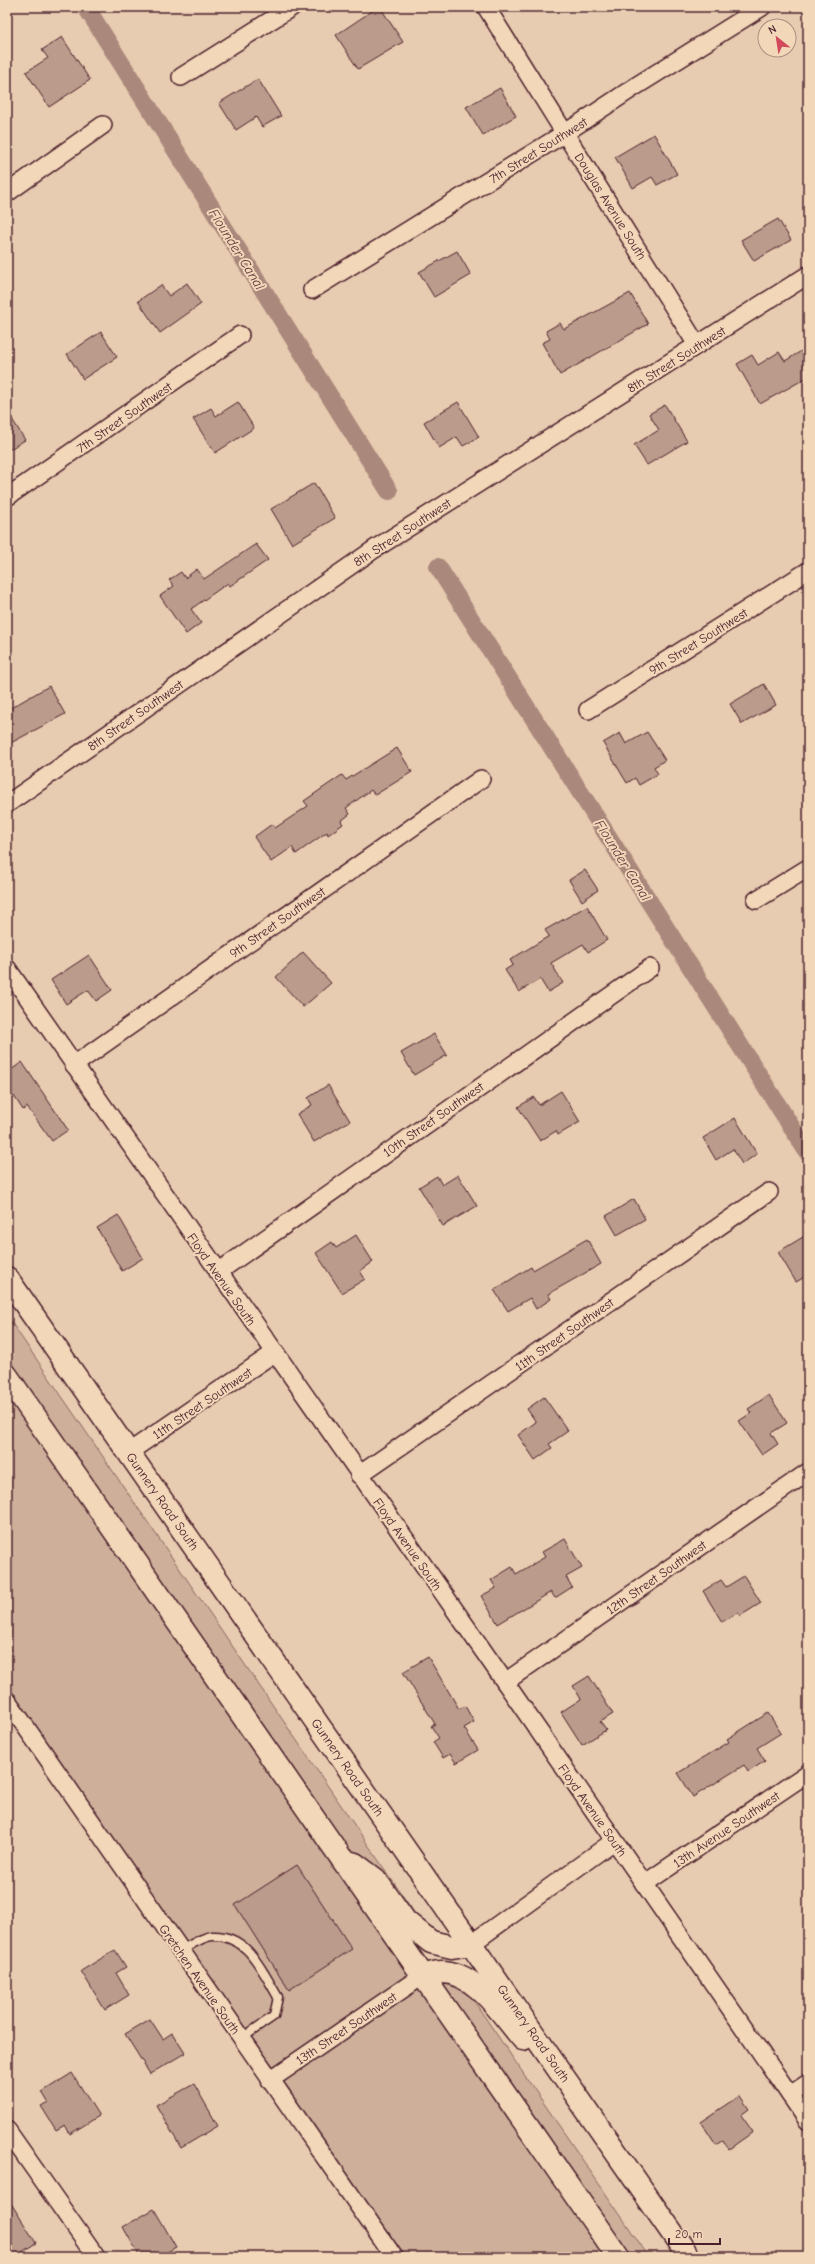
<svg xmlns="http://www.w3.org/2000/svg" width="815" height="2264" font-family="'Comic Neue',sans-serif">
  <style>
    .green { fill: #ceaf9a; stroke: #8c6762 }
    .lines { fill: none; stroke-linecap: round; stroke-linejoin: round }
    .canal { stroke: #aa887b; stroke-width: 18 }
    .building { fill: #bb9b8c; stroke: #4a1f2b }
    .lane-casing { stroke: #4a1f2b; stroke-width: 11 }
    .street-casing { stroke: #4a1f2b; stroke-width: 20 }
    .secondary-casing { stroke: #4a1f2b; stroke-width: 25 }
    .lane { stroke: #f2d7b9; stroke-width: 8 }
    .street { stroke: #f2d7b9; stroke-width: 17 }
    .secondary { stroke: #f2d7b9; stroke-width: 22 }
    .labels { text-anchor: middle; stroke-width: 4; stroke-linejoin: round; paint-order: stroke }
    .street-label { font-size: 13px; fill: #4a1f2b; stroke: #f2d7b9 }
    .water-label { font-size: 14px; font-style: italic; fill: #62393f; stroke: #f2d7b9 }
  </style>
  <rect width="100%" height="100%" fill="#e8ccb1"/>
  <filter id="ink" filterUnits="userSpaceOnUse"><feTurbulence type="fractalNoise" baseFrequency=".025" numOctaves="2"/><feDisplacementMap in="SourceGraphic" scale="8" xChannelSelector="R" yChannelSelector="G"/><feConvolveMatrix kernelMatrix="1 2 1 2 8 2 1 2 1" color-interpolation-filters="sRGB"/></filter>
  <g filter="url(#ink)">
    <!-- green -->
    <g class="green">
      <path d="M7 1316 420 1921 347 1852 7 1361Z"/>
      <path d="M7 1393 332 1862 331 1868 337 1869 607 2257H405L7 1686Z"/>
      <path d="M441 1982 456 1984 467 1991 649 2257H629L437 1983Z"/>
    </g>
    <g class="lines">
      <!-- canal -->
      <g class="canal">
        <path d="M86 7 389 491"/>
        <path d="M438 567 808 1153"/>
      </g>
    </g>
    <!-- building -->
    <g class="building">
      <path d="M378 7H380L403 42 358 69 336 35Z"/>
      <path d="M62 37 90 80 49 107 26 72 48 58 42 50Z"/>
      <path d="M258 79 281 116 262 127 256 117 236 130 219 103Z"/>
      <path d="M500 88 516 116 483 135 466 107Z"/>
      <path d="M654 134 677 174 657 185 652 177 633 188 615 157Z"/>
      <path d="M778 219 791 240 754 261 741 240Z"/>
      <path d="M457 251 471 275 434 297 419 272Z"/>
      <path d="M187 283 201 304 160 333 138 301 161 285 169 296Z"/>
      <path d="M630 293 648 324 560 375 542 343 550 339 546 331 560 323 564 329Z"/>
      <path d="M101 332 117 357 83 379 67 354Z"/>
      <path d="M808 347V377L760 404 737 364 752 355 758 365 779 352 785 361Z"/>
      <path d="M238 402 254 428 215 453 193 419 211 408 216 416Z"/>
      <path d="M458 402 479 437 463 446 457 437 439 448 424 422Z"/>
      <path d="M665 405 687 441 647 465 634 445 659 430 649 414Z"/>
      <path d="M7 411 25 440 7 451Z"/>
      <path d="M314 483 335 518 292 544 271 509Z"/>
      <path d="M256 544 268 560 230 586 228 583 191 609 201 623 186 634 160 596 174 586 169 580 181 572 185 578 197 569 204 579Z"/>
      <path d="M764 684 776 705 742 724 730 704Z"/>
      <path d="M49 686 65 714 7 745V710Z"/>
      <path d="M647 732 665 760 654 767 658 774 639 785 635 778 627 783 603 743 620 733 626 744Z"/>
      <path d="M397 748 412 772 375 795 371 790 346 808 350 814 341 821 343 824 328 835 327 832 296 854 292 847 271 862 254 837 272 824 275 828 308 806 304 801 342 775 346 780Z"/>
      <path d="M585 870 598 890 582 901 569 880Z"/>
      <path d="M587 906 607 940 588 952 583 944 551 963 563 983 548 992 540 979 519 992 505 970 513 965 510 960 549 936 545 930Z"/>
      <path d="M303 952 331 983 303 1007 276 977Z"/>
      <path d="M89 955 112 990 96 1001 88 990 66 1004 51 980Z"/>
      <path d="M434 1034 447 1055 414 1075 401 1053Z"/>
      <path d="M22 1062 68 1130 52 1141 27 1107 23 1110 14 1096 7 1101V1073Z"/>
      <path d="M328 1085 350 1121 314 1142 297 1114 312 1105 308 1098Z"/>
      <path d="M561 1091 580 1122 558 1135 556 1131 540 1141 518 1107 534 1097 539 1105Z"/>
      <path d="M735 1118 757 1154 742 1164 733 1149 716 1160 703 1138Z"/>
      <path d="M458 1175 477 1206 443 1226 419 1187 437 1176 442 1185Z"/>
      <path d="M634 1199 645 1219 617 1235 606 1216Z"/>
      <path d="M118 1215 143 1258 122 1271 97 1228Z"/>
      <path d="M808 1234V1275L796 1282 778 1252Z"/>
      <path d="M356 1235 373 1262 360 1271 365 1279 342 1293 316 1253 332 1242 336 1248Z"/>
      <path d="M587 1239 601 1264 548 1294 551 1299 536 1309 530 1298 508 1311 494 1290 531 1267 533 1270Z"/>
      <path d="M769 1395 787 1423 771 1433 778 1444 762 1455 739 1421 751 1413 748 1409Z"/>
      <path d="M544 1397 568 1431 549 1444 552 1448 535 1460 518 1435 536 1422 527 1409Z"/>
      <path d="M565 1539 582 1568 566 1577 572 1587 555 1598 551 1592 498 1624 481 1596 496 1588 491 1580 512 1567 516 1574 545 1557 542 1552Z"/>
      <path d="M744 1576 761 1603 740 1616 737 1613 722 1622 703 1591 721 1580 726 1587Z"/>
      <path d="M428 1657 459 1709 465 1706 474 1722 464 1728 478 1750 456 1763 450 1754 443 1758 433 1742 439 1738 431 1726 435 1724 403 1672Z"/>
      <path d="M589 1676 613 1714 600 1722 606 1730 582 1745 561 1712 581 1699 573 1686Z"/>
      <path d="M768 1713 781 1733 757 1748 765 1761 748 1772 744 1765 693 1797 678 1773 729 1742 727 1739Z"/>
      <path d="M297 1865 352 1949 289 1990 235 1905Z"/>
      <path d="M115 1950 126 1967 116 1973 129 1995 105 2010 81 1971Z"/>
      <path d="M150 2019 163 2039 172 2033 185 2053 150 2074 125 2034Z"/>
      <path d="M72 2073 99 2116 70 2134 65 2125 56 2130 41 2106 48 2102 42 2092Z"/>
      <path d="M194 2084 218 2126 181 2148 156 2105Z"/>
      <path d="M740 2096 749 2109 741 2115 753 2132 729 2149 723 2140 716 2145 701 2122Z"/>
      <path d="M7 2197 36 2243 14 2257H7Z"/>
      <path d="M154 2209 176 2247 159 2257H140L123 2227Z"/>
    </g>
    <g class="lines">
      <!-- lane casing -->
      <g class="lane-casing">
        <path id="lane" d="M181 1950C189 1946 202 1937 212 1936 248 1934 262 1971 278 1997L274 2016 242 2038"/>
      </g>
      <!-- street casing -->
      <g class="street-casing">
        <g id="street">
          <path d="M486 7 697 345"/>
          <path d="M181 77 292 7"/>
          <path d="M7 193 103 125"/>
          <path d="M312 290 565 133 636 86 762 7"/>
          <path d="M7 497 240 335"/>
          <path d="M588 710 808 571"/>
          <path d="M7 804 376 548 808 275"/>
          <path d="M756 900 808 868"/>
          <path d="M7 968 505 1682 808 2121"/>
          <path d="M74 1065 481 779"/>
          <path d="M218 1272 650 968"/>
          <path d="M129 1452 274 1353"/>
          <path d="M359 1475 769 1192"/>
          <path d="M505 1682 808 1472"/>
          <path d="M7 1700 394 2257"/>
          <path d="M644 1884 808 1773"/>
          <path d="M471 1944 614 1841"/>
          <path d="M270 2080 422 1976"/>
          <path d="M790 2095 808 2083"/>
          <path d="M7 2130 96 2257"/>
        </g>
      </g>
      <!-- secondary casing -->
      <g class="secondary-casing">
        <g id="secondary">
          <path d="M7 1278 689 2257"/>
          <path d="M7 1376 618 2257"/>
          <path d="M345 1861 355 1864 375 1879 405 1921 431 1942 452 1947 471 1944"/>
          <path d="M422 1976C427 1975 434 1972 440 1972 476 1971 502 2015 523 2039"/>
        </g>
      </g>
      <!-- lane -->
      <use href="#lane" class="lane"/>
      <!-- street -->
      <use href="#street" class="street"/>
      <!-- secondary -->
      <use href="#secondary" class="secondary"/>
    </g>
  </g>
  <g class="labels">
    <!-- street labels -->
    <g class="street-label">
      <text transform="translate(538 150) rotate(-32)" y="5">7th Street Southwest</text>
      <text transform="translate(611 206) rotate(58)" y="5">Douglas Avenue South</text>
      <text transform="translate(676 359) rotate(-32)" y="5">8th Street Southwest</text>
      <text transform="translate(124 417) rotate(-35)" y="5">7th Street Southwest</text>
      <text transform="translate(402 532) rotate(-33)" y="5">8th Street Southwest</text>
      <text transform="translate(698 641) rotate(-32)" y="5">9th Street Southwest</text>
      <text transform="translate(135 715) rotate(-35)" y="5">8th Street Southwest</text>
      <text transform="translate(277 922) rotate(-35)" y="5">9th Street Southwest</text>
      <text transform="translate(433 1119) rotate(-35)" y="5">10th Street Southwest</text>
      <text transform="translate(222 1279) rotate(55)" y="5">Floyd Avenue South</text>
      <text transform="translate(564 1334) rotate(-35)" y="5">11th Street Southwest</text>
      <text transform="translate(202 1403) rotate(-34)" y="5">11th Street Southwest</text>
      <text transform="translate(163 1501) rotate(55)" y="5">Gunnery Road South</text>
      <text transform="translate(408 1544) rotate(55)" y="5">Floyd Avenue South</text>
      <text transform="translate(656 1577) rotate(-35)" y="5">12th Street Southwest</text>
      <text transform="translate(348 1767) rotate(55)" y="5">Gunnery Road South</text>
      <text transform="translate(593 1810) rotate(55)" y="5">Floyd Avenue South</text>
      <text transform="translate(726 1829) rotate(-34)" y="5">13th Avenue Southwest</text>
      <text transform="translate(200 1979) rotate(55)" y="5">Gretchen Avenue South</text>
      <text transform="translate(346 2028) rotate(-34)" y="5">13th Street Southwest</text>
      <text transform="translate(534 2033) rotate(55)" y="5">Gunnery Road South</text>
    </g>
    <!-- water labels -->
    <g class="water-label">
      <text transform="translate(237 249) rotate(58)" y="5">Flounder Canal</text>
      <text transform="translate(623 860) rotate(58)" y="5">Flounder Canal</text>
    </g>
  </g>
  <!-- margin -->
  <rect width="815" height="2264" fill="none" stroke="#f2d7b9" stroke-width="24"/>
  <rect x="12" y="12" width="791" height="2240" fill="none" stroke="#4a1f2b" stroke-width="1.5" filter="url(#ink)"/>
  <!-- north arrow -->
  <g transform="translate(777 38) rotate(330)"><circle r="19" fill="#f2d7b9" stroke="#af8d80"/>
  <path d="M0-3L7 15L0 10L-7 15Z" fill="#d1495b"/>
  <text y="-6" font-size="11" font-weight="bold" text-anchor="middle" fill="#4a1f2b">N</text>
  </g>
  <!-- scale -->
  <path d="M669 2238v6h51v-6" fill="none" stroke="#4a1f2b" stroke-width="2"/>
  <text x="675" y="2238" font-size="12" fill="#4a1f2b" stroke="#f2d7b9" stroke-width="3" paint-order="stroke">20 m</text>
</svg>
